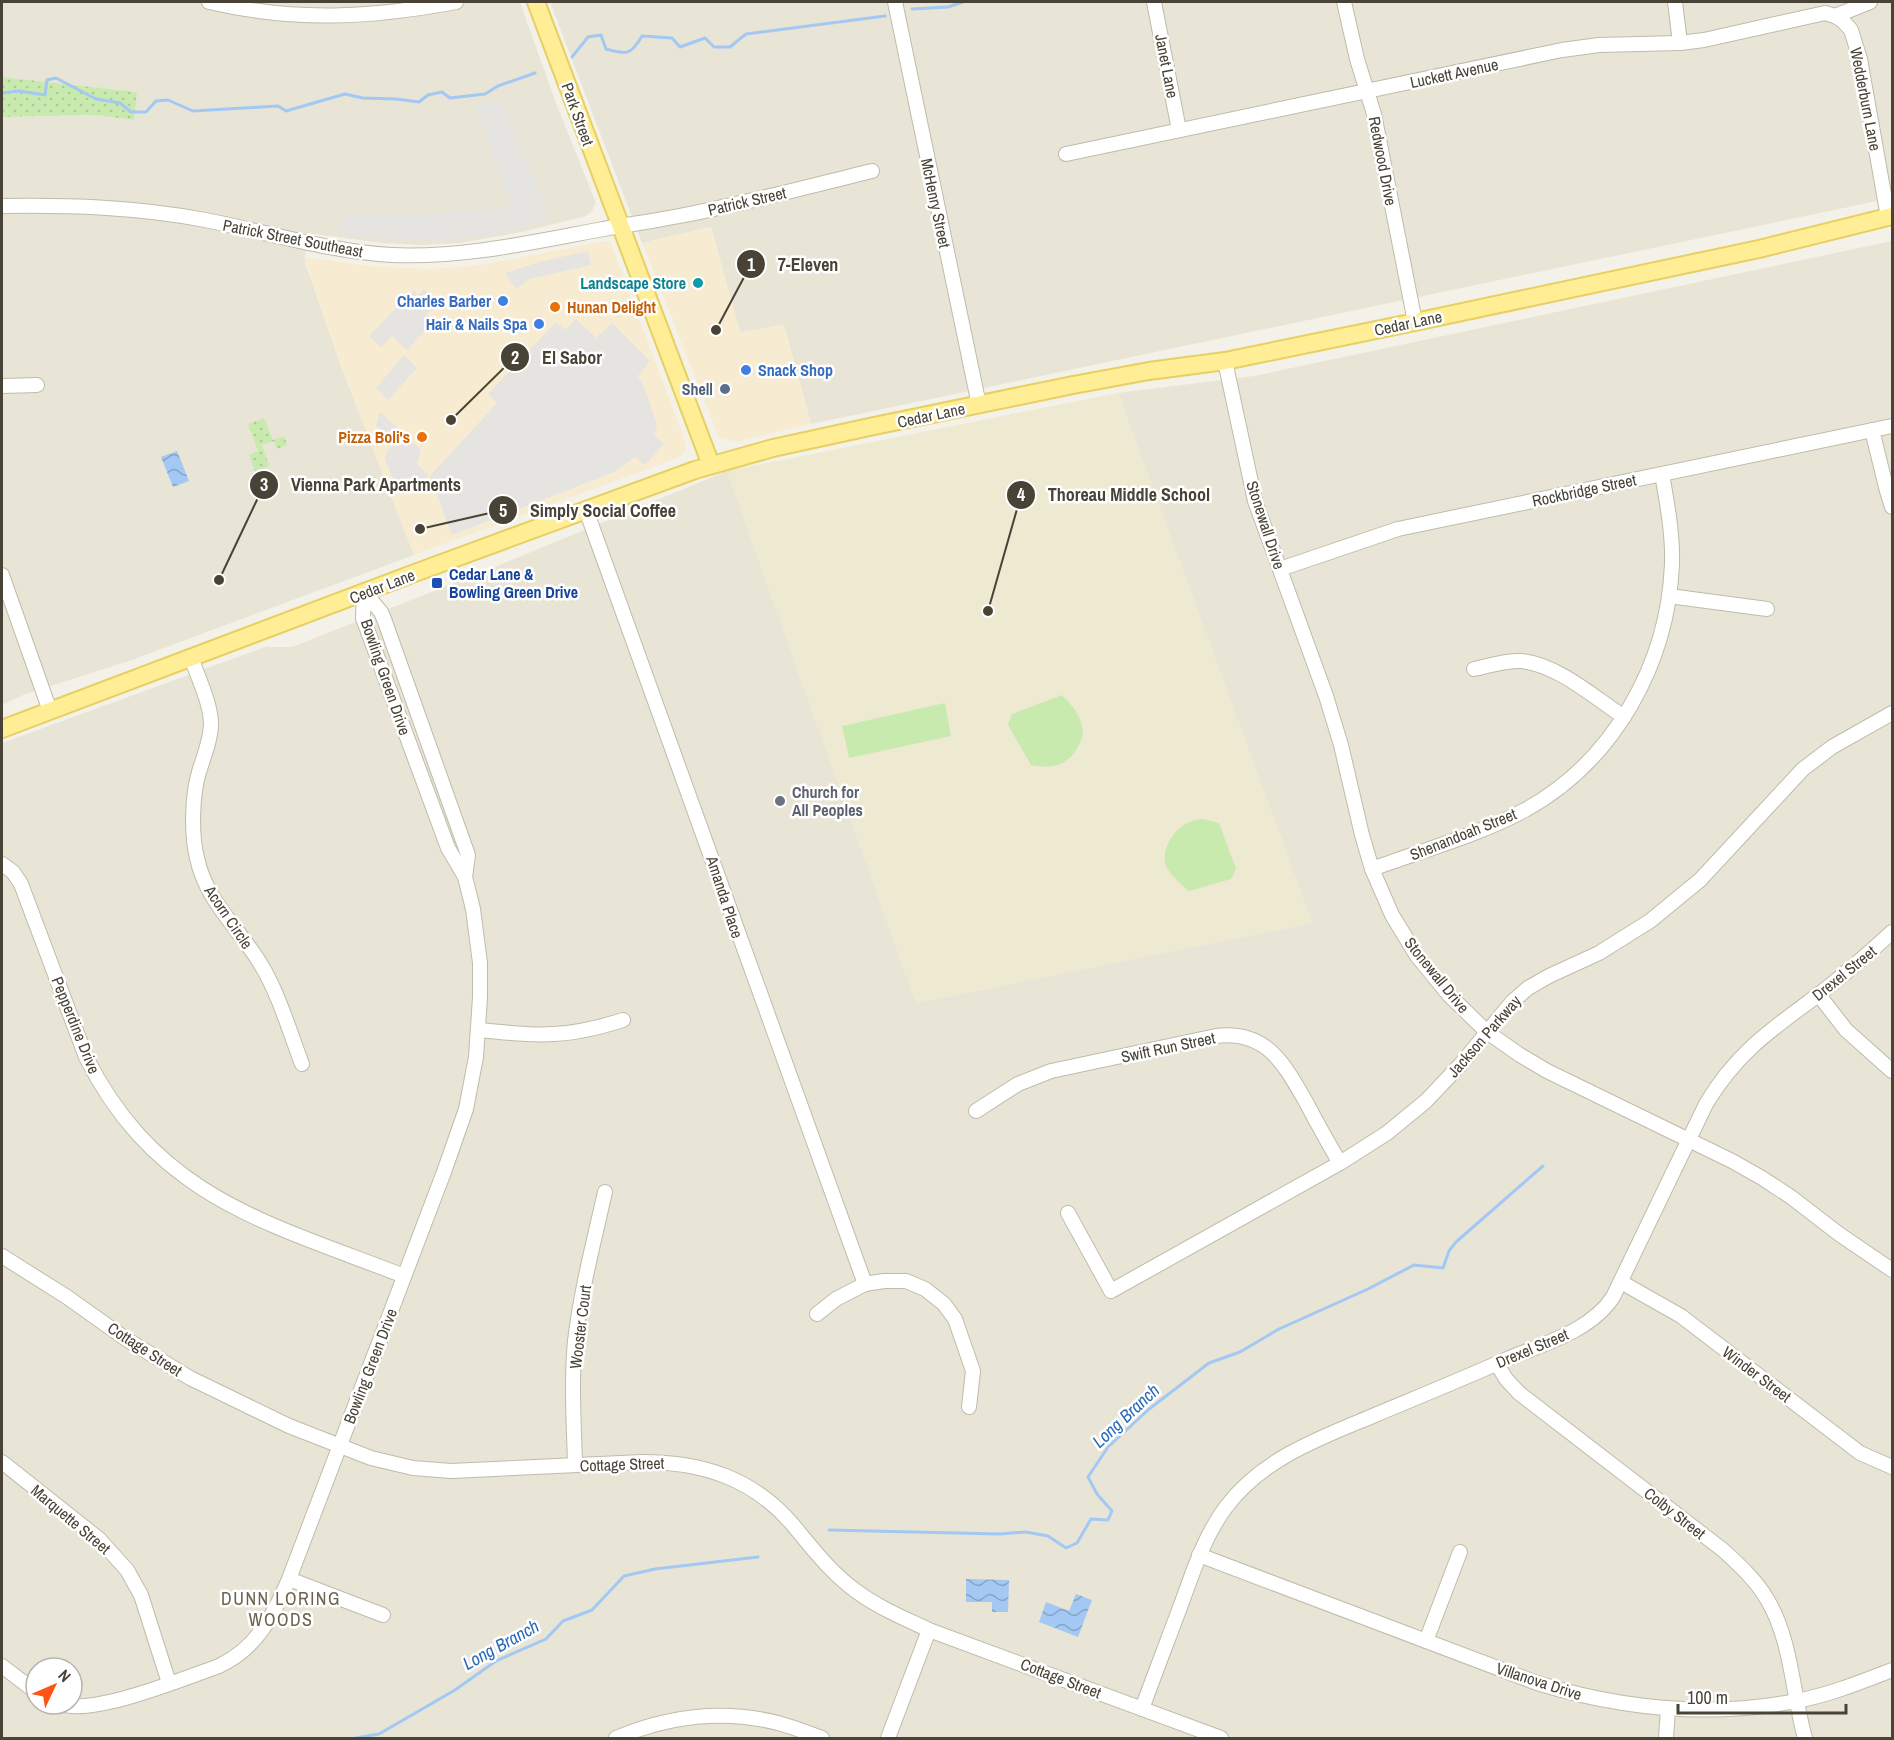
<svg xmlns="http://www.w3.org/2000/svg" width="1894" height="1740" font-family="'Archivo Narrow',sans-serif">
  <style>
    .residential { fill: #e8e5d6; fill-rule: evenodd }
    .commercial { fill: #f7ecd2 }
    .education { fill: #eee9d1 }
    .grass { fill: url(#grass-dots) }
    .pitch { fill: #c8eaaf }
    .parking { fill: #e5e4e0 }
    .water { fill: url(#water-waves) }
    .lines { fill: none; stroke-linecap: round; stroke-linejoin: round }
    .stream { stroke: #a2c8f3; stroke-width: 3 }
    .minor-casing { stroke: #c0bbaa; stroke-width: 16 }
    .major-casing { stroke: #e7d063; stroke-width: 20 }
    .minor { stroke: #fff; stroke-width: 14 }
    .major { stroke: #ffee96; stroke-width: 16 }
    .culture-dot { fill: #0f9aa8; stroke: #fff; stroke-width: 2 }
    .shop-dot { fill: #3f7fe0; stroke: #fff; stroke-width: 2 }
    .food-dot { fill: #e8710a; stroke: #fff; stroke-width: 2 }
    .service-dot { fill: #5c6f8a; stroke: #fff; stroke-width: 2 }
    .transit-dot { fill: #1a4fb4; stroke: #fff; stroke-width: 2 }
    .worship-dot { fill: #6b7280; stroke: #fff; stroke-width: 2 }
    .labels { text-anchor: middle; stroke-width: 5; stroke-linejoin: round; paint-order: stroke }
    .street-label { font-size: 16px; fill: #484336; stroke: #fff }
    .culture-label { font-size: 16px; font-weight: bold; fill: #0d838f; stroke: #fff; text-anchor: end }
    .shop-label { font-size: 16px; font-weight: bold; fill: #366cbe; stroke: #fff; text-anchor: end }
    .food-label { font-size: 16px; font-weight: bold; fill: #c56008; stroke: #fff; text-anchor: start }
    .service-label { font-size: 16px; font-weight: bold; fill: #4e5e75; stroke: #fff; text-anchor: end }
    .transit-label { font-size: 16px; font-weight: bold; fill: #164399; stroke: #fff; text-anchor: start }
    .worship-label { font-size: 16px; font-weight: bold; fill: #5b616d; stroke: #fff; text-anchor: start }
    .water-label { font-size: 18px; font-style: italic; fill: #2b6bb8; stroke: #fff }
    .neighbourhood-label { font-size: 18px; letter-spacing: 1.5px; fill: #6b634d; stroke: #fff }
    .leader { fill: none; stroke: #484336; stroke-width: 2 }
    .callout-dot { fill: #484336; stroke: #fff; stroke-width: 2 }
    .mark-label { font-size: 18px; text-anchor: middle; font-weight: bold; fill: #fff }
    .callout-label { font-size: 18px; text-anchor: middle; font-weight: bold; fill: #484336; stroke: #fff; stroke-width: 5; stroke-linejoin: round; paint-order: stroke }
  </style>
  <defs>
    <pattern id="grass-dots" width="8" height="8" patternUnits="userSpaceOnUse" patternTransform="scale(1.5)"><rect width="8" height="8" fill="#c8eaaf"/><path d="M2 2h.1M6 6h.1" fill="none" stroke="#adca97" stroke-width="1.8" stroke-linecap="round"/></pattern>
    <pattern id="water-waves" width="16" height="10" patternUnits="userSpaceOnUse" patternTransform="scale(1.5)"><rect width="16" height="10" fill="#a2c8f3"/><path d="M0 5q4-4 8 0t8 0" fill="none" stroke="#86a4c6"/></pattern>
  </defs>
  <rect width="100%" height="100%" fill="#f4f2e8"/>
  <!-- residential -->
  <g class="residential">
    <path d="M2 2H520L556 103 596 203 592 211 586 216 522 232 460 243 421 245 382 243 307 233 305 262 341 366 414 555 132 660 23 695 2 705V117L97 115 134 120 136 92 2 77Z"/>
    <path d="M550 2H1892V198L811 424 784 325 740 333 711 227 642 243Z"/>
    <path d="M1892 241V1738H2V743L265 647H292L495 567 727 471 916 1003 1312 923 1118 393 1254 376ZM36 1668H72V1704H36Z"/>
  </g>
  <!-- commercial -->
  <g class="commercial">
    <path d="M711 227 740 332 784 325 811 424 736 442 719 438 642 243Z"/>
    <path d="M610 241 686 443V451L678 458 414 555 341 366 304 257 370 266 432 269 481 265 600 242Z"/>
  </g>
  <!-- education -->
  <path class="education" d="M1118 393 1312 923 916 1003 727 471Z"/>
  <!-- grass -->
  <g class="grass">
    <path d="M2 77 137 92 134 120 97 115 2 117Z"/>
    <path d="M264 418 273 440 284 436 287 445 277 449 274 441 262 445 269 466 255 471 249 455 258 451 248 424Z"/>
  </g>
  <!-- pitch -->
  <g class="pitch">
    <path d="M1062 695C1071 704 1080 714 1082 727 1084 734 1082 738 1079 745 1068 766 1053 769 1031 765L1008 725 1012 714Z"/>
    <path d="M945 703 951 736 849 758 842 726Z"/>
    <path d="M1203 819 1219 823 1236 869 1231 879 1189 891C1180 883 1171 876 1166 866 1160 850 1174 829 1189 822 1193 820 1199 820 1203 819Z"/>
  </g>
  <!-- parking -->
  <g class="parking">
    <path d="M502 101 550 218 525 227 497 235 435 240 359 237 338 230 341 215H400L512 208 476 110 480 105Z"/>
    <path d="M588 251 591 265 530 279 516 289 505 273 539 262Z"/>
    <path d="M424 289 439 304 426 314 433 322 407 350 392 336 381 347 369 336 414 290 418 295Z"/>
    <path d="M576 319 596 338 612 323 650 361 638 376 643 384 656 422 657 429 654 435 664 444 645 465 635 457 614 472 452 535 430 476 396 488 385 459 386 453 394 443 376 425 380 412 421 450 417 464 430 476 497 403 488 394 556 322 565 330Z"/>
    <path d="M404 355 417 368 388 400 376 388Z"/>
  </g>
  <!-- water -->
  <g class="water">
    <path d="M177 451 189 481 173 487 161 457Z"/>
    <path d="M966 1579 1009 1580 1008 1612H992V1602H966Z"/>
    <path d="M1076 1594 1092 1600 1078 1637 1039 1622 1046 1602 1069 1611Z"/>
  </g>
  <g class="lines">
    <!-- stream -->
    <g class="stream">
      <path d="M912 9 948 7 963 2"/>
      <path d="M572 57 588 37 601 35 606 49C627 55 631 55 642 36L672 38 680 47 705 38 714 47H730L746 34 885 16"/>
      <path d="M2 93 19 91 45 95 47 80 56 78 96 99 120 103 131 112H146L156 101 168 100 193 111 278 106 286 111 345 94 363 98 396 99 419 102 428 95 442 92 450 98 485 94 498 86 535 73"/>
      <path d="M829 1530 999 1534 1026 1532 1048 1536 1066 1548 1077 1543 1091 1519 1108 1520 1112 1511 1097 1494 1088 1477 1108 1447 1148 1410 1209 1363 1240 1352 1279 1329 1368 1289 1414 1265 1443 1268 1449 1251 1456 1242 1543 1166"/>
      <path d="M356 1738 379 1734 455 1690 496 1661 546 1639 563 1621 592 1610 624 1576 655 1569 758 1557"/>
    </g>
    <!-- minor casing -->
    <g class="minor-casing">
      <g id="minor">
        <path d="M209 2C295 22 370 18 456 2"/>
        <path d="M895 2 979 405"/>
        <path d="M1154 2 1179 130"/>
        <path d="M1344 2 1357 59 1374 114 1415 322"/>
        <path d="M1675 2 1680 43"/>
        <path d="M1835 16 1870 2"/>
        <path d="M1066 154 1562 50 1599 45 1680 43 1704 40 1825 13 1835 16 1843 21 1851 30 1860 59 1888 217"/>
        <path d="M2 206C70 205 137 207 205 220 267 232 327 251 391 255 462 258 529 243 598 230 623 225 649 222 674 217 740 205 806 187 872 171"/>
        <path d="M1225 361 1255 501 1326 696 1341 745 1362 835 1372 869 1392 915 1417 956 1449 995 1487 1032 1520 1055 1547 1071 1732 1161 1762 1178 1791 1197 1839 1234 1892 1270"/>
        <path d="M2 386 37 385"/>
        <path d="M1872 430 1887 491 1892 507"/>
        <path d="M586 510 865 1284"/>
        <path d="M1280 569 1398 529 1892 426"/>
        <path d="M2 575 50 711"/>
        <path d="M364 592 381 612 384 619 468 855 465 877"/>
        <path d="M1669 596 1767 609"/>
        <path d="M191 657C198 678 210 701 211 723 211 739 204 756 199 772 192 795 191 834 197 858 206 901 238 927 260 963 279 994 289 1030 302 1064"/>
        <path d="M1474 669C1489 666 1505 660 1521 661 1557 664 1595 698 1624 717"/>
        <path d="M2 864 13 872 21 884 86 1057C157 1198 268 1223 404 1276"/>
        <path d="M1372 869C1421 851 1479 835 1525 810 1614 761 1668 664 1672 564 1673 534 1667 503 1662 474"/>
        <path d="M1818 994 1846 1030 1892 1071"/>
        <path d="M479 1030C504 1032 529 1036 554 1034 578 1033 601 1027 623 1020"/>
        <path d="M976 1111 1018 1084 1051 1071 1216 1036C1267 1030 1284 1064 1306 1102 1317 1123 1328 1143 1340 1163"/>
        <path d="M1068 1213 1111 1291 1340 1163 1387 1133 1426 1101 1461 1064 1512 1002 1528 988 1549 976 1599 953 1650 921 1700 880 1803 769 1832 747 1892 713"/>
        <path d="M2 1256 67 1297 126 1339 190 1378 289 1426 371 1458 413 1468 451 1471 642 1462C702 1462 753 1478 793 1525 813 1549 831 1573 856 1591 879 1608 904 1618 929 1630L1221 1738"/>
        <path d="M1621 1282 1681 1316 1860 1453 1892 1467"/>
        <path d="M817 1314 836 1299 865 1284 884 1281H906L925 1289 944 1304 955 1319 973 1371 969 1407"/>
        <path d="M1497 1364 1506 1379 1519 1393 1723 1550C1739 1565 1756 1580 1767 1599 1792 1641 1792 1692 1805 1738"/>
        <path d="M2 1462 99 1539 127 1570 141 1595 169 1683"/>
        <path d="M575 1465C574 1424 571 1382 575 1341 581 1290 594 1241 605 1192"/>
        <path d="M1199 1555 1537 1683C1622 1709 1708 1718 1796 1701 1829 1695 1861 1682 1892 1670"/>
        <path d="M289 1579 383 1615"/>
        <path d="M1426 1641 1460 1552"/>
        <path d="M2 1666 36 1692"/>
        <path d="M61 1704C93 1716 185 1678 219 1666 257 1648 273 1616 289 1579L444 1172 466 1109 476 1057 480 997V963L473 909 465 877 448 848 363 618 364 592"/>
        <path d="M1142 1709C1155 1673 1169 1637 1182 1602 1194 1569 1205 1535 1226 1507 1263 1458 1320 1438 1375 1415 1418 1397 1462 1379 1505 1360 1542 1344 1590 1332 1613 1297L1706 1104C1736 1053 1772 1029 1818 995 1844 975 1868 954 1892 932"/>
        <path d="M616 1738C668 1716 723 1709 778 1723 793 1727 808 1733 822 1738"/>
        <path d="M888 1738 929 1630"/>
        <path d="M1666 1738 1668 1709"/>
      </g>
    </g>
    <!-- major casing -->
    <g class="major-casing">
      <g id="major">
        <path d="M536 2 711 465"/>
        <path d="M2 729 412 574 695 470 773 448 874 426 1073 385 1149 371 1225 361 1415 322 1759 249 1892 216"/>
      </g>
    </g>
    <!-- minor -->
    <use href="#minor" class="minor"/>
    <!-- major -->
    <use href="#major" class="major"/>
  </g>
  <!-- markers -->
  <circle class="culture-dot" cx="698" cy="283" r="6"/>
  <g class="shop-dot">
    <circle cx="503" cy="301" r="6"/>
    <circle cx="539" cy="324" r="6"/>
    <circle cx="746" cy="370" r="6"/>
  </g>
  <g class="food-dot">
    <circle cx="555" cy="307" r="6"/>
    <circle cx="422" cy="437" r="6"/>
  </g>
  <circle class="service-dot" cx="725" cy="389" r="6"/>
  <rect class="transit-dot" x="431" y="577" width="12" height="12" rx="3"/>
  <circle class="worship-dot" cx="780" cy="801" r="6"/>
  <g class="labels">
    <!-- street labels -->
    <g class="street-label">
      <text transform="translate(1167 66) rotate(79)" y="6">Janet Lane</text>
      <text transform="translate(1454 73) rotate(-12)" y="6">Luckett Avenue</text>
      <text transform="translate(1866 99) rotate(79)" y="6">Wedderburn Lane</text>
      <text transform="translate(578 114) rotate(70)" y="6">Park Street</text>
      <text transform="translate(1383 161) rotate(79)" y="6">Redwood Drive</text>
      <text transform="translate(747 201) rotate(-13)" y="6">Patrick Street</text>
      <text transform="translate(936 203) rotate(78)" y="6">McHenry Street</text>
      <text transform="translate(293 238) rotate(11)" y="6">Patrick Street Southeast</text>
      <text transform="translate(1408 323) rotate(-12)" y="6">Cedar Lane</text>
      <text transform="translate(931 415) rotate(-12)" y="6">Cedar Lane</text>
      <text transform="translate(1584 490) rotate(-12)" y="6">Rockbridge Street</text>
      <text transform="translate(1266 525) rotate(72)" y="6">Stonewall Drive</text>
      <text transform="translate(382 586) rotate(-21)" y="6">Cedar Lane</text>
      <text transform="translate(386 677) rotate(71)" y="6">Bowling Green Drive</text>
      <text transform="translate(1463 834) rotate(-22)" y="6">Shenandoah Street</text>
      <text transform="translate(725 897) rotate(72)" y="6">Amanda Place</text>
      <text transform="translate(229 917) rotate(56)" y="6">Acorn Circle</text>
      <text transform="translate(1844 973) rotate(-39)" y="6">Drexel Street</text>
      <text transform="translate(1437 975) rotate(51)" y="6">Stonewall Drive</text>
      <text transform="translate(76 1025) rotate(68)" y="6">Pepperdine Drive</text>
      <text transform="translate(1484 1036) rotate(-49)" y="6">Jackson Parkway</text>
      <text transform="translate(1168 1047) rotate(-12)" y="6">Swift Run Street</text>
      <text transform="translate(580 1327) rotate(-83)" y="6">Wooster Court</text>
      <text transform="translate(1532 1348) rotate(-23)" y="6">Drexel Street</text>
      <text transform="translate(145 1349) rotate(33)" y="6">Cottage Street</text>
      <text transform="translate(370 1366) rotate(-69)" y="6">Bowling Green Drive</text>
      <text transform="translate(1757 1374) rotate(37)" y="6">Winder Street</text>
      <text transform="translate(622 1464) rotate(-2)" y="6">Cottage Street</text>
      <text transform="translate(1675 1513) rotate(38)" y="6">Colby Street</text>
      <text transform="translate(71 1519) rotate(40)" y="6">Marquette Street</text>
      <text transform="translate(1061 1678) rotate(21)" y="6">Cottage Street</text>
      <text transform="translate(1539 1681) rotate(18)" y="6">Villanova Drive</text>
    </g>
    <!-- culture labels -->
    <g class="culture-label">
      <text x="686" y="289">Landscape Store</text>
    </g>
    <!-- shop labels -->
    <g class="shop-label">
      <text x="491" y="307">Charles Barber</text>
      <text x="527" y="330">Hair &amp; Nails Spa</text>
      <text x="758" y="376" text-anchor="start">Snack Shop</text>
    </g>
    <!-- food labels -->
    <g class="food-label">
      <text x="567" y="313">Hunan Delight</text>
      <text x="410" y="443" text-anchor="end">Pizza Boli's</text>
    </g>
    <!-- service labels -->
    <g class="service-label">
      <text x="713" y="395">Shell</text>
    </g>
    <!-- transit labels -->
    <g class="transit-label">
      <text x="449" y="580">Cedar Lane &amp;<tspan x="449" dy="18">Bowling Green Drive</tspan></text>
    </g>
    <!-- worship labels -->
    <g class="worship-label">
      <text x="792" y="798">Church for<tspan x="792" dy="18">All Peoples</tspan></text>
    </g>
    <!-- water labels -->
    <g class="water-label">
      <text transform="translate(1126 1416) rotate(-43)" y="6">Long Branch</text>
      <text transform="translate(501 1645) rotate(-29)" y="6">Long Branch</text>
    </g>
    <!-- neighbourhood labels -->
    <g class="neighbourhood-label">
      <text x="281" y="1605">DUNN LORING<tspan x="281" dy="21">WOODS</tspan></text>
    </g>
  </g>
  <!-- callouts -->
  <path class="leader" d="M716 330L751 264M451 420L515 357M219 580L264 485M988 611L1021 495M420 529L503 510"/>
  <g class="callout-dot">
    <circle cx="716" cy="330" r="6"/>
    <circle cx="451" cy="420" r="6"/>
    <circle cx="219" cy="580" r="6"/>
    <circle cx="988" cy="611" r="6"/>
    <circle cx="420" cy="529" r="6"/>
    <circle cx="751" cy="264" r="15"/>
    <circle cx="515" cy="357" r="15"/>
    <circle cx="264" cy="485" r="15"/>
    <circle cx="1021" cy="495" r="15"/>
    <circle cx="503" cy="510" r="15"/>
  </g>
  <g class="mark-label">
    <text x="751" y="271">1</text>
    <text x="515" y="364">2</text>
    <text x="264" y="491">3</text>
    <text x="1021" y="501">4</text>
    <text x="503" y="517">5</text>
  </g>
  <g class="callout-label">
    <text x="808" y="271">7-Eleven</text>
    <text x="572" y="364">El Sabor</text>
    <text x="376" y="491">Vienna Park Apartments</text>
    <text x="1129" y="501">Thoreau Middle School</text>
    <text x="603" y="517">Simply Social Coffee</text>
  </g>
  <!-- border -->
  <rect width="1894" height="1740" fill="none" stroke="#484336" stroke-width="6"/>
  <!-- north arrow -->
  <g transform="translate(54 1686) rotate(46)"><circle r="28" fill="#ffffff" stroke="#b6b4af" stroke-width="1.5"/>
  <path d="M0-4.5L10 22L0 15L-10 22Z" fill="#ff5514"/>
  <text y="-9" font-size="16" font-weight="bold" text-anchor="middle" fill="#484336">N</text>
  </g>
  <!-- scale -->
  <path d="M1678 1704v9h168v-9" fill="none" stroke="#484336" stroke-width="3"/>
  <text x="1687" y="1704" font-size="18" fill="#484336" stroke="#ffffff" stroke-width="4.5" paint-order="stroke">100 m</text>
</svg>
